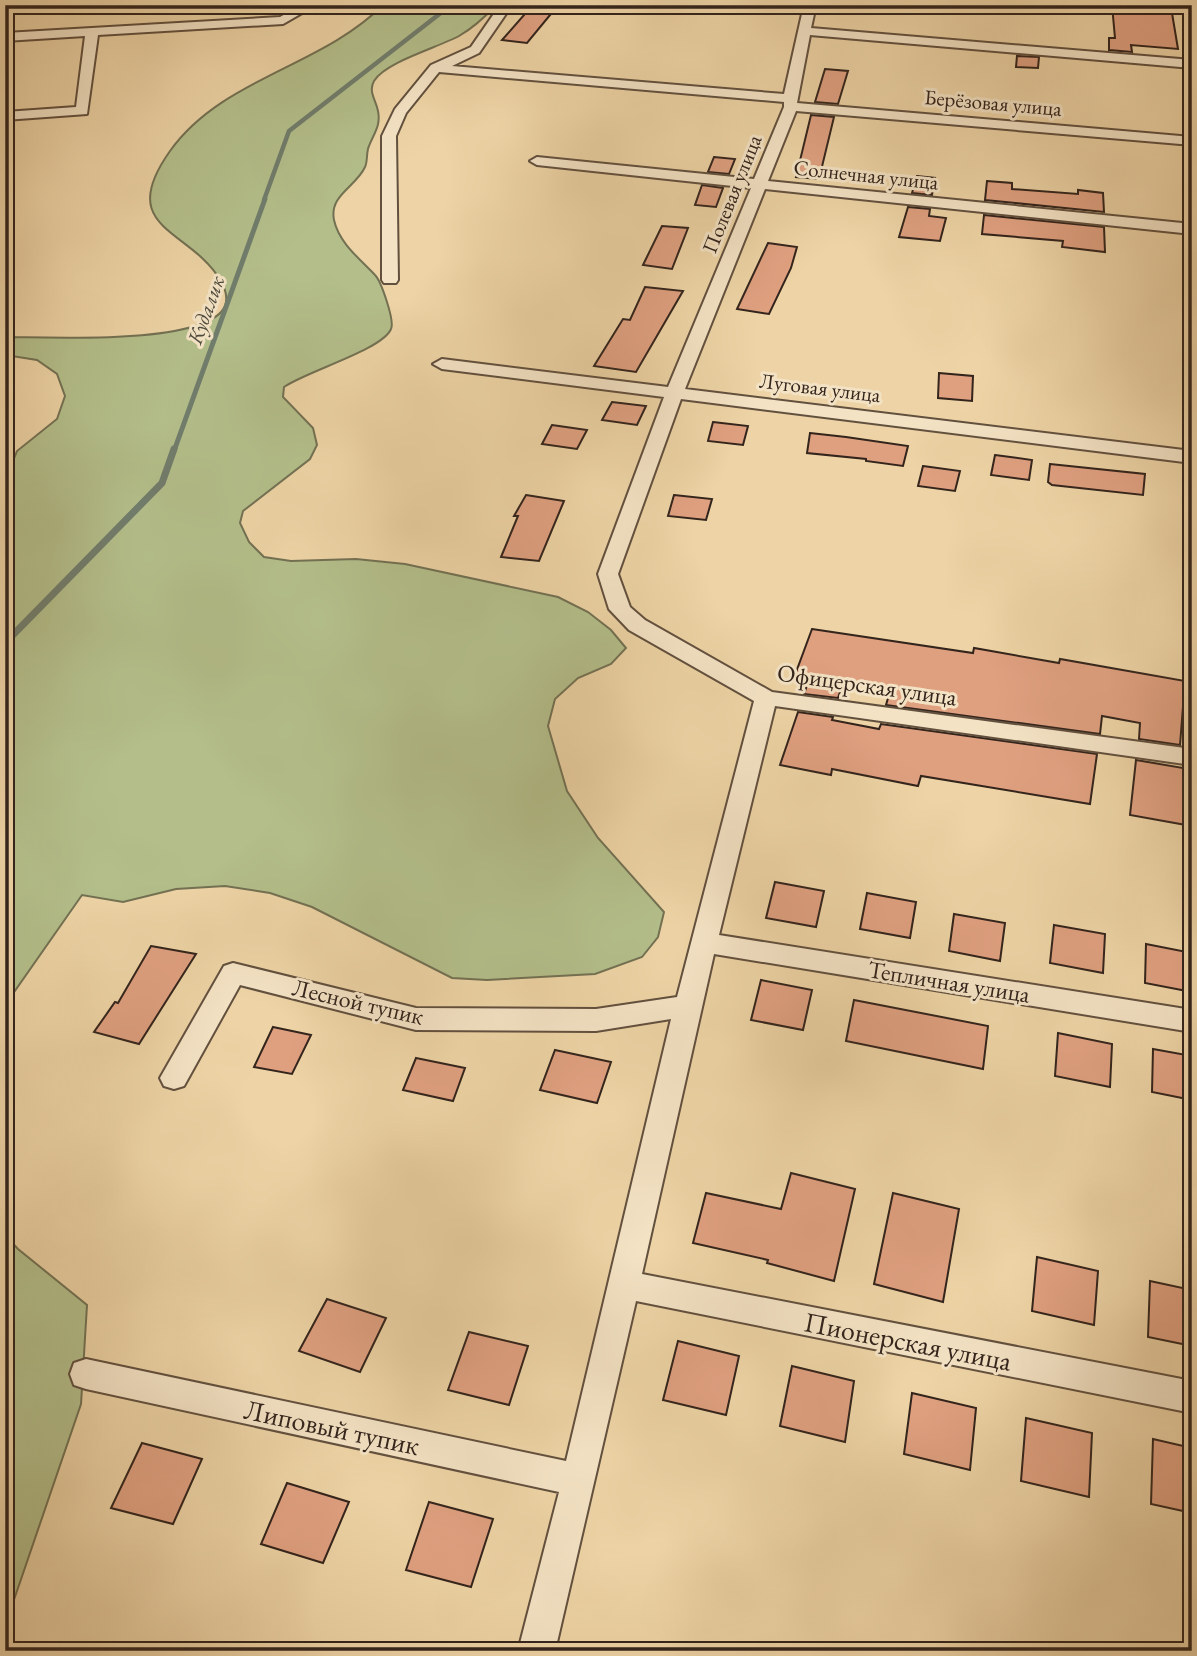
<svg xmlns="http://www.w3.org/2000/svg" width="1197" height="1656" font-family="'EB Garamond',serif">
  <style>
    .green { fill: #b3be8a; stroke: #737153; stroke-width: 2 }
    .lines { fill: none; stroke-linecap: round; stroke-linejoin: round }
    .stream-far2 { stroke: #717d6c; stroke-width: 4.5 }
    .stream-far1 { stroke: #717d6c; stroke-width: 5 }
    .stream { stroke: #717d6c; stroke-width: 7 }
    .building { fill: #dfa080; stroke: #33241c; stroke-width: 2 }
    .minor-casing { stroke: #62503e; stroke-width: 4 }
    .minor { fill: #f3e2c4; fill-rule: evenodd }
    .labels { text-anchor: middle; stroke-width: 6; stroke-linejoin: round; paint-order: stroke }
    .far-street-label { font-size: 21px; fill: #33241c; stroke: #f3e2c4 }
    .far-water-label { font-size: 21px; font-style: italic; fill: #4d493d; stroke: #f3e2c4 }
    .street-label { font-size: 24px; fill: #33241c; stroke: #f3e2c4 }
    .near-street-label { font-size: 28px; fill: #33241c; stroke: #f3e2c4 }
  </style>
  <rect width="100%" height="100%" fill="#edd3a5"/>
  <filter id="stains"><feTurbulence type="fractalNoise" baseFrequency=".00286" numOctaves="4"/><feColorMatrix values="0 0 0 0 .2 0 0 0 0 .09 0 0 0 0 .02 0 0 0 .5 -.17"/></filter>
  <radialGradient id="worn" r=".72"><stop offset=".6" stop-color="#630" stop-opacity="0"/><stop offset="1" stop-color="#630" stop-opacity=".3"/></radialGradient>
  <!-- green -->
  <g class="green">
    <path d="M383 5H496C485 17 473 28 459 36 439 47 385 62 374 81 368 92 376 100 378 111 381 126 374 133 369 146 366 152 368 161 365 167 356 187 329 195 334 220 339 243 360 259 375 275 381 281 395 321 391 329 382 350 307 371 284 387L283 397 313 428 317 445 310 459 243 511 240 523 249 542 264 557 291 561 356 559 405 564 558 597 588 612 611 630 626 648 611 664 578 678 555 699 548 726 567 791 598 838 664 912 658 937 642 957 595 974 487 980 452 978 312 907 270 893 225 886 176 889 123 902 82 895 5 1005V480L17 451 57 419 65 396 57 374 37 360 5 355V337C46 337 208 346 225 306 228 298 225 287 221 281 190 228 114 230 170 151 222 78 321 67 383 5Z"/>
    <path d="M5 1235 18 1249 87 1305 81 1404 5 1626Z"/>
  </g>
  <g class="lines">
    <!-- stream-far2 -->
    <path class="stream-far2" d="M264 200 289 131 451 5"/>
    <!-- stream-far1 -->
    <path class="stream-far1" d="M174 451 265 199"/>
    <!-- stream -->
    <path class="stream" d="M5 643 162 483 174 449"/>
  </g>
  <!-- building -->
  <g class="building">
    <path d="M1112 5 1171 7 1178 49 1131 45 1132 52 1109 50V38H1115Z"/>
    <path d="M531 7 555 9 527 43 502 40Z"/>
    <path d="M1017 56 1039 57 1038 68 1016 67Z"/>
    <path d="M825 69 848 71 838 104 815 102Z"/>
    <path d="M811 115 834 117 819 179 796 177Z"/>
    <path d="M714 157 735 159 729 174 708 172Z"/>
    <path d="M917 176 935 178 932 195 912 193Z"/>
    <path d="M987 181 1012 183V189L1078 194V190L1103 193 1104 212 985 200Z"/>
    <path d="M702 185 723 188 716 207 695 205Z"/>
    <path d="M908 207 930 209 929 216 946 218 940 241 899 237Z"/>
    <path d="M984 215 1104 227 1105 252 1062 247 1063 241 982 234Z"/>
    <path d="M662 226 688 228 672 269 643 265Z"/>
    <path d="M768 243 797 247 791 268 769 314 737 309Z"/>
    <path d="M645 287 683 291 636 372 594 366 623 319 630 320Z"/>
    <path d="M939 373 973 376 972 401 938 398Z"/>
    <path d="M612 402 646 406 637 425 602 420Z"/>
    <path d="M713 422 748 426 743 445 708 441Z"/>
    <path d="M552 425 587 430 577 449 542 444Z"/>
    <path d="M810 433 846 437 908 446 903 466 866 461V459L807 453Z"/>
    <path d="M995 455 1032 460 1029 480 991 475Z"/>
    <path d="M1050 464 1145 474 1143 495 1052 485 1048 482Z"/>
    <path d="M923 466 960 471 955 491 918 486Z"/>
    <path d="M526 495 564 501 539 561 501 557 518 516H514Z"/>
    <path d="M674 495 712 499 706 520 668 516Z"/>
    <path d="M812 629 973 653 974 648 1059 663 1060 659 1185 681 1180 745 1139 739 1140 723 1102 716 1100 734 886 705 891 688 844 680 838 698 804 694 810 677 795 675Z"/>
    <path d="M798 712 833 717 832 720 879 729 881 724 1097 754 1090 804 921 776 918 786 832 769 831 775 780 765Z"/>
    <path d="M1136 760 1189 769 1186 825 1130 815Z"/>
    <path d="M775 882 824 891 816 927 766 918Z"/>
    <path d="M867 893 916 902 910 938 860 929Z"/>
    <path d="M954 914 1005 923 1000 961 949 951Z"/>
    <path d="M1054 925 1105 934 1103 973 1050 963Z"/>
    <path d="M1146 944 1192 953V992L1145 983Z"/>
    <path d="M151 946 196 954 139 1044 94 1032 115 1002 118 1003Z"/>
    <path d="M761 980 812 990 803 1030 751 1020Z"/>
    <path d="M854 1000 988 1026 983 1069 846 1041Z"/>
    <path d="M273 1027 311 1035 292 1074 254 1067Z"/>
    <path d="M1058 1033 1112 1044 1110 1087 1055 1076Z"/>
    <path d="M1153 1049 1192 1056V1100L1152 1092Z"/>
    <path d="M555 1050 611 1062 597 1103 540 1090Z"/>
    <path d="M416 1058 465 1068 453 1101 403 1090Z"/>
    <path d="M791 1173 855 1189 834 1281 767 1263 768 1260 693 1243 706 1193 781 1209Z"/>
    <path d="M893 1193 959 1209 943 1302 874 1284Z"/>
    <path d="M1037 1257 1098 1271 1094 1325 1032 1311Z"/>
    <path d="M1150 1281 1192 1290V1346L1148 1337Z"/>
    <path d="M327 1299 386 1318 360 1372 299 1351Z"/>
    <path d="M469 1332 528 1346 509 1405 448 1390Z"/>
    <path d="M678 1341 739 1356 726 1415 663 1400Z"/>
    <path d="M792 1366 854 1381 845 1442 780 1426Z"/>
    <path d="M912 1393 976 1408 970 1470 904 1454Z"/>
    <path d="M1026 1418 1092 1433 1089 1497 1021 1481Z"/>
    <path d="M1153 1439 1192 1448V1513L1151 1504Z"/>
    <path d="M142 1443 202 1459 173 1524 111 1508Z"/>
    <path d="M287 1483 349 1502 323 1563 261 1544Z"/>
    <path d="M429 1502 493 1519 471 1587 406 1570Z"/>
  </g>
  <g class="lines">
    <!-- minor casing -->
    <g class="minor-casing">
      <g id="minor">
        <path d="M301 5H316L283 24 98 35 87 114 5 120V112L76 107 85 36 5 41V33L280 17Z"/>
        <path d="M500 5H512L479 53 452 66 784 94 804 5H816L811 28 1192 60V68L810 35 797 103 1192 137V145L796 111 768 181 1192 224V234L765 189 685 389 1192 451V463L681 399 618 574 630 607 645 620 772 692 1192 749V765L775 706 719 935 1192 1010V1032L714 954 642 1274 1192 1381V1413L636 1301 555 1651H518L559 1492 86 1389 74 1385 70 1374 74 1363 86 1359 566 1461 671 1019 596 1031 416 1030 240 985 184 1086 174 1089 164 1086 160 1078 224 966 233 963 416 1008 596 1009 677 997 754 701 629 630 609 609 598 574 664 397 442 369 433 364 442 359 668 387 751 188 537 165 530 161 537 157 754 179 784 107V102L439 72 406 113 396 136 398 280 396 283H384L382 280V136L395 109 431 65 471 47Z"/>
      </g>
    </g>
    <!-- minor -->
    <use href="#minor" class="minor"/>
  </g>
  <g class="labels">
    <!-- far-street labels -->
    <g class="far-street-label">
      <text transform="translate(993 103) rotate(5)" y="7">Берёзовая улица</text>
      <text transform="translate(866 175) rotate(6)" y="7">Солнечная улица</text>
      <text transform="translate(732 194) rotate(-68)" y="7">Полевая улица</text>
      <text transform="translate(820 388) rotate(7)" y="7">Луговая улица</text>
    </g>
    <!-- far-water labels -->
    <g class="far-water-label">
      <text transform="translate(206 310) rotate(-70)" y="7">Кудалик</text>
    </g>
    <!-- street labels -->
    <g class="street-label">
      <text transform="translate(867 685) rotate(8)" y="8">Офицерская улица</text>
      <text transform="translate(949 982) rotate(9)" y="8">Тепличная улица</text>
      <text transform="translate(358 1002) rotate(13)" y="8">Лесной тупик</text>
    </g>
    <!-- near-street labels -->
    <g class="near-street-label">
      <text transform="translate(908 1341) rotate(11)" y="10">Пионерская улица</text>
      <text transform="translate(332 1427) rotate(12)" y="10">Липовый тупик</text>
    </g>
  </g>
  <!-- margin -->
  <rect width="1197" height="1656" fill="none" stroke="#edd3a5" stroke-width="28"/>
  <rect x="7" y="7" width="1183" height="1642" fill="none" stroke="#33241c" stroke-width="3.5"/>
  <rect x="14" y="14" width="1169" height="1628" fill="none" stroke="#33241c" stroke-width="2"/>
  <rect width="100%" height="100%" filter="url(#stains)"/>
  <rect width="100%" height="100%" fill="url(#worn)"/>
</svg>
